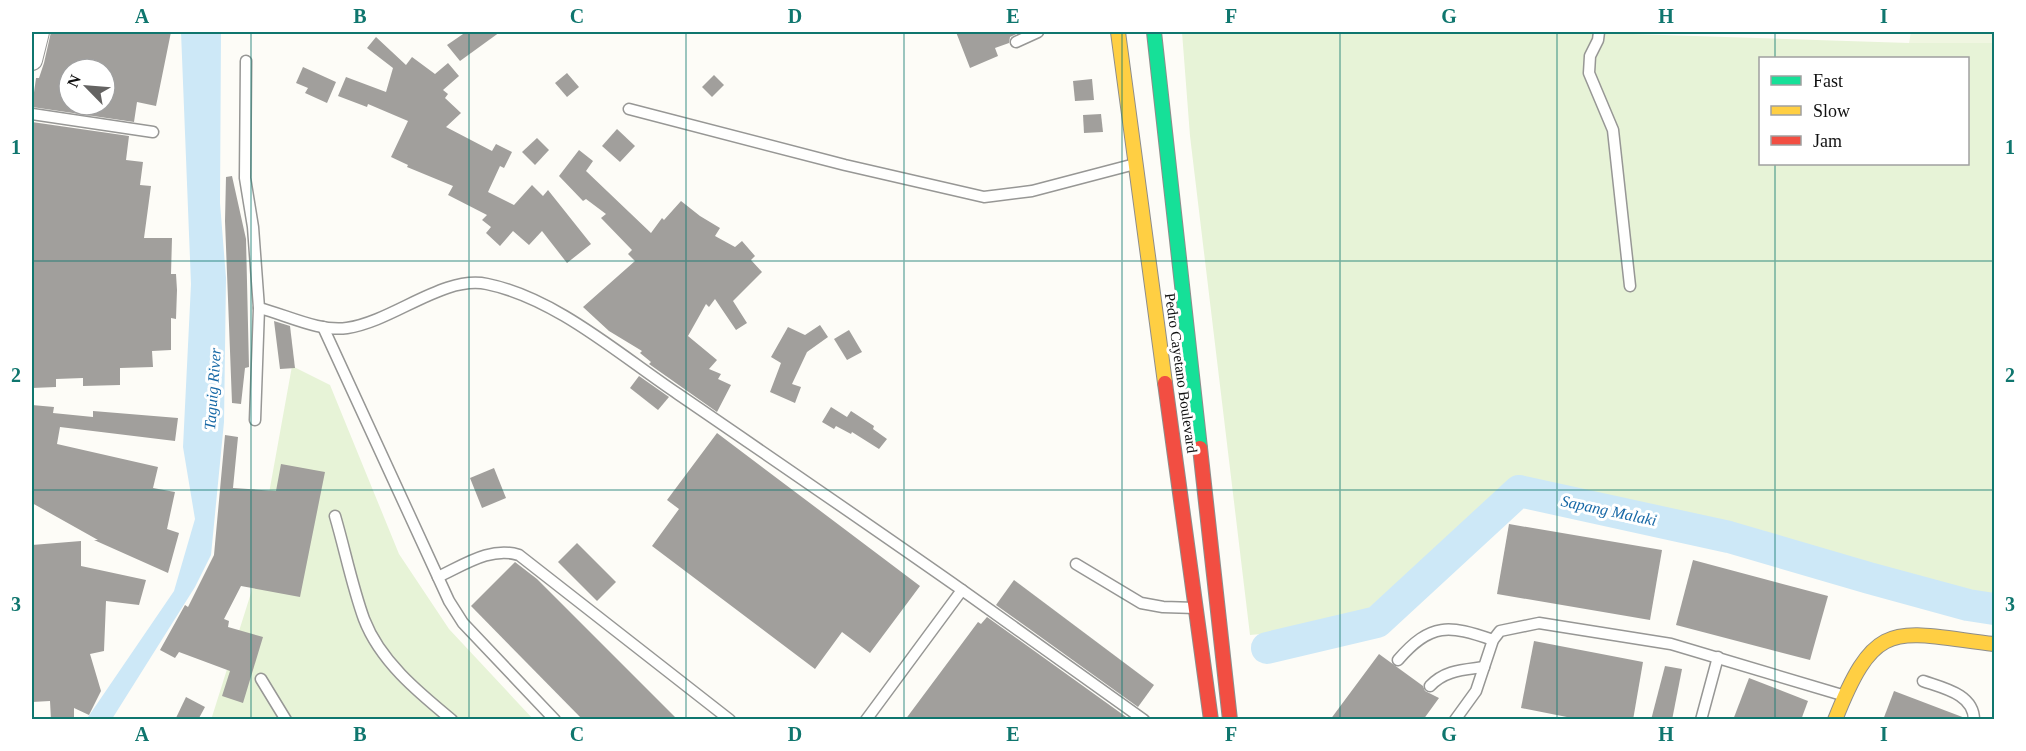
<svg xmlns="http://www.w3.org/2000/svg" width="2026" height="751" font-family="Georgia,serif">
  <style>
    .green { fill: #e7f3d7; fill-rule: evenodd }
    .pitch { fill: #f0f6e1 }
    .water { fill: #cde8f7 }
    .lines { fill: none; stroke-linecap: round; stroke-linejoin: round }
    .river { stroke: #cde8f7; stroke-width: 32 }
    .building { fill: #a19f9c; fill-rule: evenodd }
    .lane-casing { stroke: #979795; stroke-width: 13 }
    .street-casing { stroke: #979795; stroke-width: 22 }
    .fast-casing { stroke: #8e8d8b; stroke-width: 16 }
    .slow-casing { stroke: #8e8d8b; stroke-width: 16 }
    .jam-casing { stroke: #8e8d8b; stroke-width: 16 }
    .lane { stroke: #fffffe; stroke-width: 10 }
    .street { stroke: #fffffe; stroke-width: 20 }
    .fast { stroke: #16e098; stroke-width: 14 }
    .slow { stroke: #ffcf43; stroke-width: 14 }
    .jam { stroke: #f24e42; stroke-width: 14 }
    .grid { fill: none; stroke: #0f766e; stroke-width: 1.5; stroke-opacity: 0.55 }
    .labels { text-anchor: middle; stroke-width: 6; stroke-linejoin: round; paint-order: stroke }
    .street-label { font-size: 15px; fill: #111; stroke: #fff }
    .water-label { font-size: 16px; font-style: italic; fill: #1768a6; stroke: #fff }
    .neatline { fill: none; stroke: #0f766e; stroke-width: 2 }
    .grid-label { font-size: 20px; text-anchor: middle; font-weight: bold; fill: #0f766e }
  </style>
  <rect width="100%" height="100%" fill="#fdfcf7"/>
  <!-- green -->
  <g class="green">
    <path d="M1182 32H1570L1909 43H1994V598L1864 567 1764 531 1514 481 1360 616 1315 629 1250 635 1190 136ZM1760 58H1968V164H1760Z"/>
    <path d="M292 366 330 385 399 554 449 629 533 719 211 720 251 593Z"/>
  </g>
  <!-- pitch -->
  <path class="pitch" d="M1911 32H1994V43H1909Z"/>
  <!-- water -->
  <path class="water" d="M181 32H221L220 203 226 278 224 422 211 555 195 587 112 719 86 720 174 591 195 519 183 447 191 284Z"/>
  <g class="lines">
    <!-- river -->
    <path class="river" d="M1267 648 1377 622 1519 491 1729 537 1869 578 1968 605 1994 609"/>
  </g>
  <!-- building -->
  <g class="building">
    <path d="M51 32H171L156 106 137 102 134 122 32 107 36 78H39L44 63ZM69 69H105V105H69Z"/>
    <path d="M466 32H500L460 61 447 45Z"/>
    <path d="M956 32H1021L1010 37 1009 43 995 48 998 56 970 68Z"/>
    <path d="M376 37 406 65 412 57 435 74 448 63 459 76 443 90 448 94 445 98 461 113 446 127 492 151 496 144 512 152 504 168 500 166 488 192 514 205 532 185 543 196 548 190 591 244 567 263 542 231 529 245 513 231 500 246 486 233 491 227 482 220 487 215 448 195 453 186 407 167 408 165 391 157 408 121 368 104 367 107 338 96 346 77 386 92 393 68 367 48Z"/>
    <path d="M303 67 336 82 327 103 305 93 308 88 296 83Z"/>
    <path d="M567 73 579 87 567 97 555 83Z"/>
    <path d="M714 75 724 85 712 97 702 87Z"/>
    <path d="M1092 79 1094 100 1075 101 1073 81Z"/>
    <path d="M1101 114 1103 132 1084 133 1083 115Z"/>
    <path d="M32 122 129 136 126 160 143 162 140 185 151 186 144 238H172L171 274H176L177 290 176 319 171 318V350L152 351 153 367 120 368V385L83 386V378L56 379V387L32 388Z"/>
    <path d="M617 129 635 146 620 162 602 146Z"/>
    <path d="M537 138 549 150 535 165 522 152Z"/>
    <path d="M579 150 593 161 586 171 651 233 662 218 664 220 681 201 700 216 720 228 715 236 735 247 742 241 755 256 751 260 762 272 733 301 747 323 736 330 715 299 709 307 706 304 688 336 717 360 709 369 721 374 718 379 731 385 717 412 649 364 651 362 640 353 642 351 609 331 583 307 635 261 628 254 632 250 601 218 606 214 586 199 583 201 559 176Z"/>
    <path d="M232 176 246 239 249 367 245 368 241 404 232 403 225 221 226 177Z"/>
    <path d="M274 321 290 326 295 368 280 369Z"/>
    <path d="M820 325 828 337 807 352 792 384 801 387 795 403 770 392 781 363 771 357 788 327 805 335Z"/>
    <path d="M849 330 862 352 847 360 834 339Z"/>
    <path d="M639 376 669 397 658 410 630 388Z"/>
    <path d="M32 405 54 407 53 413 93 417V411L178 418 175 441 60 427 57 444 158 467 153 488 175 492 167 529 179 533 168 573 94 540H98L32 503Z"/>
    <path d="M831 407 847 417 851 411 874 426 873 429 887 439 879 449 852 432 851 434 836 426 834 429 822 422Z"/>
    <path d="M717 433 920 586 870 653 842 632 815 669 652 546 679 509 667 500Z"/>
    <path d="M225 435 238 437 233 488 276 491 281 464 325 472 300 597 241 586 224 619 229 621 228 627 263 637 243 703 222 696 230 671 179 652 175 658 160 650 185 605 188 607 214 555Z"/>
    <path d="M494 468 506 498 482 508 470 478Z"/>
    <path d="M1509 524 1662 550 1650 620 1497 594Z"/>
    <path d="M81 541V566L146 580 139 605 106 601 104 651 90 654 101 691 89 715 74 708V720H51L50 701 32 702V545Z"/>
    <path d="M577 543 616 582 597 601 558 562Z"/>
    <path d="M1693 560 1828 596 1810 660 1676 625Z"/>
    <path d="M515 562 537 579 678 720H583L471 606Z"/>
    <path d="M1014 580 1154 685 1138 707 996 605Z"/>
    <path d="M987 617 1129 719 905 720 978 622 981 624Z"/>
    <path d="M1534 641 1643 662 1633 720H1582L1521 708Z"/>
    <path d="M1379 654 1423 686 1425 691 1439 698 1423 720H1330Z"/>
    <path d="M1665 666 1682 669 1672 720H1651Z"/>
    <path d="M1749 678 1808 701 1801 720H1733Z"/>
    <path d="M1894 691 1965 718V720H1883Z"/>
    <path d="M186 697 205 707 198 720H175Z"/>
  </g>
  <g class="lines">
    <!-- lane casing -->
    <g class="lane-casing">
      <g id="lane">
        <path d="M1599 32 1598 40 1590 56 1589 73 1613 130 1630 286"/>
        <path d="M1016 42 1038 32"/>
        <path d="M246 61 245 178 253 227 259 308 255 420"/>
        <path d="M629 109 845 165 984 197 1032 191 1135 164"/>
        <path d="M32 114 153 132"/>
        <path d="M259 308C287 315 319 332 347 328 394 321 443 275 487 284 556 298 621 356 678 394 773 459 868 524 962 590"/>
        <path d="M323 327 449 601 463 623 555 720"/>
        <path d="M335 516C345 550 352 586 364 619 380 661 418 692 452 720"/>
        <path d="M1076 564 1141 603 1163 607 1196 608"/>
        <path d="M438 577C464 565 491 546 519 555L730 720"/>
        <path d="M1398 660C1431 622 1449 625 1493 640"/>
        <path d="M261 679 286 720"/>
        <path d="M1923 681C1943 688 1974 694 1974 720"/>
        <path d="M1430 686C1445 670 1463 670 1484 667"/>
        <path d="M866 720 962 590 1144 720"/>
        <path d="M1455 720 1476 691 1493 640 1500 631 1539 623 1671 644 1842 695"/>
        <path d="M1701 720 1718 657"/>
      </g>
    </g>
    <!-- street casing -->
    <g class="street-casing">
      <path id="street" d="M32 60 39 32"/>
    </g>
    <!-- fast casing -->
    <g class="fast-casing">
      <path id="fast" d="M1154 32 1200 448"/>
    </g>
    <!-- slow casing -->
    <g class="slow-casing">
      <g id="slow">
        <path d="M1118 32 1165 383"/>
        <path d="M1835 720C1876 616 1894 632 1994 644"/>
      </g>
    </g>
    <!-- jam casing -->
    <g class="jam-casing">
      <g id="jam">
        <path d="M1165 383 1211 720"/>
        <path d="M1200 448 1230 720"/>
      </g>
    </g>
    <!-- lane -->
    <use href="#lane" class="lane"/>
    <!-- street -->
    <use href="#street" class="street"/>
    <!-- fast -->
    <use href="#fast" class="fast"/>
    <!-- slow -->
    <use href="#slow" class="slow"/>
    <!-- jam -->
    <use href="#jam" class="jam"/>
  </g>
  <!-- grid -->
  <path class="grid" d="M251 32V720M469 32V720M686 32V720M904 32V720M1122 32V720M1340 32V720M1557 32V720M1775 32V58M1775 164V720M32 261H1994M32 490H1994"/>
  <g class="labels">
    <!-- street labels -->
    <g class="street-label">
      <text transform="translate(1181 373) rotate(82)" y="5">Pedro Cayetano Boulevard</text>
    </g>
    <!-- water labels -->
    <g class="water-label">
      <text transform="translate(212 389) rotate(-86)" y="6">Taguig River</text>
      <text transform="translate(1609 510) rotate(12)" y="6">Sapang Malaki</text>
    </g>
  </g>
  <!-- border -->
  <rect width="2026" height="751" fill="none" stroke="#ffffff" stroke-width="66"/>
  <!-- legend -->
  <rect x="1759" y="57" width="210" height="108" fill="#ffffff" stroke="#a0a0a0" stroke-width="1.5"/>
  <rect x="1771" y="76" width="30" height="9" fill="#16e098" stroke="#a0a0a0" stroke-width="1.5"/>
  <text x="1813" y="87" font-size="18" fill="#111111">Fast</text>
  <rect x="1771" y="106" width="30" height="9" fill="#ffcf43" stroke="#a0a0a0" stroke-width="1.5"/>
  <text x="1813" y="117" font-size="18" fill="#111111">Slow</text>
  <rect x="1771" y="136" width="30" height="9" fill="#f24e42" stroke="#a0a0a0" stroke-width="1.5"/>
  <text x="1813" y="147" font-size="18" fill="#111111">Jam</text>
  <!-- north arrow -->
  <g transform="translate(87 87) rotate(295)"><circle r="28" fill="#ffffff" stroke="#a0a0a0" stroke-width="1.5"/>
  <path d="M0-4.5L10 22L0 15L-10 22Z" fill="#646362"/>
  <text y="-9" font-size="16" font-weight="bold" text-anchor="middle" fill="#111111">N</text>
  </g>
  <rect x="33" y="33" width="1960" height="685" class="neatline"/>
  <g class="grid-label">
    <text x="142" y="23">A</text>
    <text x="360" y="23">B</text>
    <text x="577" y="23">C</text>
    <text x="795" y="23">D</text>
    <text x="1013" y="23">E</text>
    <text x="1231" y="23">F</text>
    <text x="1449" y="23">G</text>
    <text x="1666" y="23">H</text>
    <text x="1884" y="23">I</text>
    <text x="16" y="154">1</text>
    <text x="2010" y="154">1</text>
    <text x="16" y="382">2</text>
    <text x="2010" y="382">2</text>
    <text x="16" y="611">3</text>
    <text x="2010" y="611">3</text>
    <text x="142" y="741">A</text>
    <text x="360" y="741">B</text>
    <text x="577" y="741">C</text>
    <text x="795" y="741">D</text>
    <text x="1013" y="741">E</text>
    <text x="1231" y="741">F</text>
    <text x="1449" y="741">G</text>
    <text x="1666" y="741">H</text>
    <text x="1884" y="741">I</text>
  </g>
</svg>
